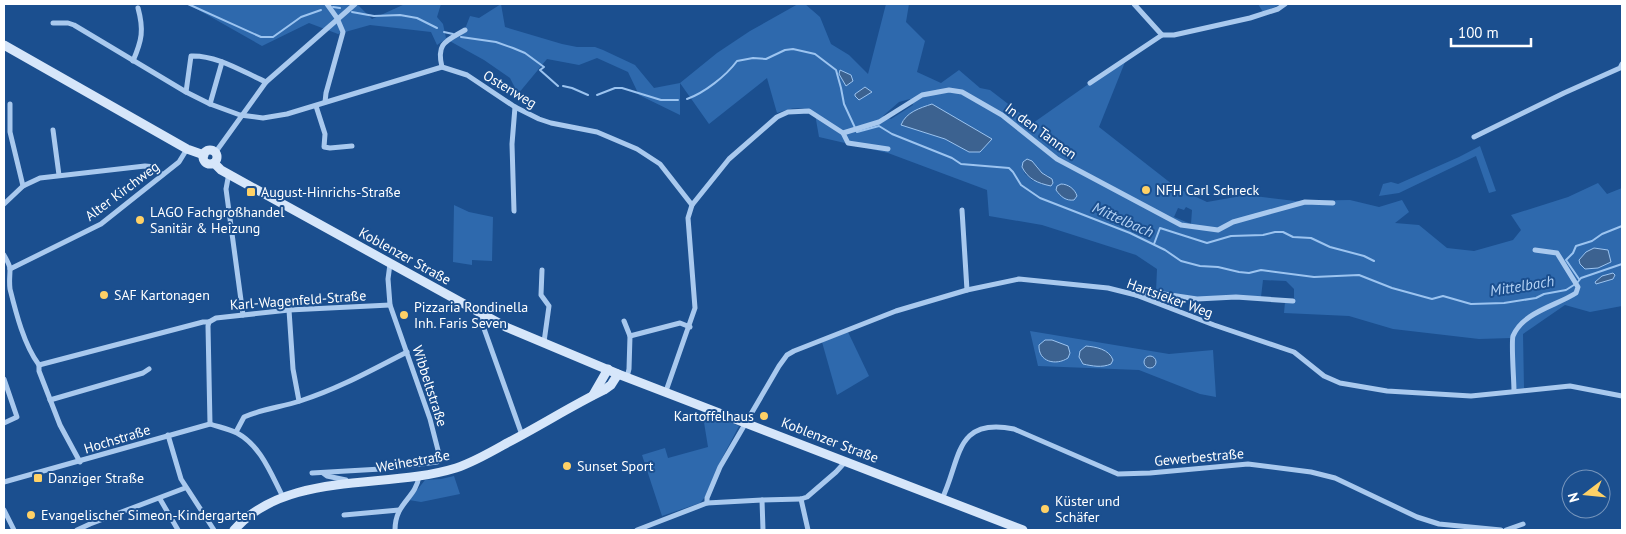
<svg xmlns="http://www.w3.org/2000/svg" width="1626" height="534" font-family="'PT Sans',sans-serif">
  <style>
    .green { fill: #2e69ad; fill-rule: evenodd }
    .water { fill: #3c6290; stroke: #9cc4f0 }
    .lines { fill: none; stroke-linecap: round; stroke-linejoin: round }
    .stream { stroke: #9cc4f0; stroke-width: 2 }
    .street { stroke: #a9c9ee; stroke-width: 5 }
    .secondary { stroke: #d6e6fa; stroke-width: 9 }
    .poi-dot { fill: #ffd166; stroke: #1b4f8f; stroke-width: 2 }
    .labels { text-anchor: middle; stroke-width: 4; stroke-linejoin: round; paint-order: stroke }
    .street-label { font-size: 14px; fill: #fff; stroke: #1b4f8f }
    .poi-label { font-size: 14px; fill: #fff; stroke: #1b4f8f; text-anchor: start }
    .water-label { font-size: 15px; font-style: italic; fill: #b5d3f5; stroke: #1b4f8f }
  </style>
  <rect width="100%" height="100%" fill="#1b4f8f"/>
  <!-- green -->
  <g class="green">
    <path d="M188 4H357L372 19 405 4H441L437 17 443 24 446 38 465 29 470 16 479 18 501 4 505 27 562 44 577 47H595L603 50 635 65 654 88 680 83V115L639 95 628 72 597 58 579 65 547 59 518 94 510 78 484 60 446 39 437 45 431 32 370 25 338 34 309 23 262 46Z"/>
    <path d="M798 4H805L820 17 831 44 849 55 868 74 886 4H909L906 22 925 41 917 72 941 83 959 70 980 88 990 90 1033 123 1127 57 1099 127 1177 188 1207 202 1247 195 1295 201 1350 200 1379 207 1402 200 1409 212 1395 223 1419 225 1447 248 1474 251 1513 240 1521 230 1511 215 1568 197 1598 183 1607 194 1622 188V306L1590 312 1565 305 1523 334 1524 388 1515 389 1511 338 1479 339 1393 329 1349 316 1284 313 1285 302H1294V289L1286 281 1263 280 1261 297 1196 298 1156 292 1157 269 1136 255 1042 225 989 216 987 190 888 153 819 137 815 114C803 105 790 108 777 113L767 78 709 124 680 83 717 53 750 31ZM910 99 913 105 891 119 883 116 899 102ZM901 125 992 139 969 152 945 139ZM1037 166 1042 173 1049 176 1033 181 1025 174 1022 167ZM1186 207 1192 210 1191 224 1174 217 1178 208 1184 210ZM1602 250H1608L1610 262C1595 269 1594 268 1579 260L1586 252Z"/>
    <path d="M1258 4H1281L1263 12Z"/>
    <path d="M1480 146 1496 191 1489 193 1476 156 1399 193 1379 196 1383 184 1391 182 1398 184 1459 157Z"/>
    <path d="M454 205 469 212 493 217 492 261 472 260V265L453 262Z"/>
    <path d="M1030 331 1169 354 1213 350 1216 397 1200 394 1139 370 1038 366Z"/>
    <path d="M848 332 869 376 837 395 822 342Z"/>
    <path d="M702 410 739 426 718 466 705 497 700 503 662 516 642 455 665 448 668 458 708 447Z"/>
    <path d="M454 476 460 494 421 502 409 500 425 480 441 479Z"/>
  </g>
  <!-- water -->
  <g class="water">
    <path d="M840 70 851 75 853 81 846 86 839 74Z"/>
    <path d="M865 87 872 92 859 100 855 96V94Z"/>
    <path d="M932 104 992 139 980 152H969L945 139 901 125C906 112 920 108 932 104Z"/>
    <path d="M1027 159 1032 161 1042 173 1052 179 1053 183 1051 186C1037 183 1028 179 1022 167L1023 162Z"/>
    <path d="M1061 184C1068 184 1075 189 1077 196L1074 200C1066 201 1061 197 1056 190L1057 186Z"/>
    <path d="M1594 248 1608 250 1611 262 1598 268 1585 269 1580 264 1579 260 1586 252Z"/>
    <path d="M1613 273 1615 275 1613 279 1596 284 1595 282 1602 276Z"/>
    <path d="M1045 340H1052L1068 346 1070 353 1068 358C1056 366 1038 362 1039 345Z"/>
    <path d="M1086 346C1096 347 1109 349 1113 360L1111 364C1102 368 1092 366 1083 364L1079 357 1080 351Z"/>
    <circle cx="1150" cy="362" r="6"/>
  </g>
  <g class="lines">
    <!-- stream -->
    <g class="stream">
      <path d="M188 4 261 37H273L301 17 321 10"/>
      <path d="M333 7 340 8"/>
      <path d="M352 12 374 16 400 15 417 18 437 28"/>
      <path d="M444 32 453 34"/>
      <path d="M461 37 496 42 513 48 525 53 544 67 540 70 558 86"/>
      <path d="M563 86 572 88 588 95"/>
      <path d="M597 95 615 88H622L661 100H678"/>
      <path d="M687 99C704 93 726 76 737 61L753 58 766 59 785 50 793 49 815 54 836 70 841 88 844 104 857 132 879 126 892 134 952 158 961 164 1009 168 1013 172 1021 185 1040 198 1130 233 1165 250 1181 261 1200 266 1218 267 1239 272 1249 273 1261 270 1314 277 1359 275 1392 288 1432 299 1443 296 1471 304 1504 303 1536 298 1544 294 1566 290 1577 283 1581 278 1622 264"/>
      <path d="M1154 244 1160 228 1207 243 1231 236 1263 235 1275 232H1283L1293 237 1311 238 1330 247 1364 256 1374 261"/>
      <path d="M1579 279 1566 260 1573 253 1576 246 1592 241 1602 234 1622 226"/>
    </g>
    <!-- street -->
    <g class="street">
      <path d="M1134 4 1162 35"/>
      <path d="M53 23H68L74 25 186 92 210 104 240 115 263 118 287 114 442 67 467 75 515 107 539 119 551 123 597 132 637 149 660 164 692 205"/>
      <path d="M133 61C142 40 144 30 138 8"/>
      <path d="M442 67C436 43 446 41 465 30"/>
      <path d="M1090 83 1162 35H1174L1250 18 1278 9 1285 4"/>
      <path d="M186 92 191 56C217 55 243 72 266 82"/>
      <path d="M325 102 326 93 343 32 337 18 327 4"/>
      <path d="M10 104V132L23 186"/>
      <path d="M210 104 222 62"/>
      <path d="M316 106 325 134 324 147 330 148 352 146"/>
      <path d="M53 130 59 175"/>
      <path d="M843 133 848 143 888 149"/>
      <path d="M1474 137 1564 93 1620 68 1622 64"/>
      <path d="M215 153 266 82 355 4"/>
      <path d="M229 173 226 189 243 315"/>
      <path d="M4 204 23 186 40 178 145 166 156 167 162 175"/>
      <path d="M962 210 967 290"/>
      <path d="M514 211 512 144 515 107"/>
      <path d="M4 255C6 259 10 265 10 269 10 276 9 281 10 289 16 313 24 345 39 365L203 322H209"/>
      <path d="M10 269 101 224 179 162 187 149"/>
      <path d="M542 270 541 295 549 306 544 342"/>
      <path d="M1136 295 1150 292 1197 299 1236 297 1293 301"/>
      <path d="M289 310 293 369 299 401"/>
      <path d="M483 315 482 323 522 435"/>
      <path d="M624 321 630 336 629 369 627 377"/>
      <path d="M630 336 680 323 690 327"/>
      <path d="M39 365V371L60 425 80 462"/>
      <path d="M4 379 17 417 4 423"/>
      <path d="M666 391 695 308 688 218 692 205 729 159 777 117 788 112 809 111 843 133 879 122 922 95 949 90 962 92 1002 115 1057 159 1181 225 1218 230 1233 222 1305 202 1333 203"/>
      <path d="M1514 391C1514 381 1511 342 1513 336 1523 312 1556 306 1576 293L1578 287 1557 253 1535 250"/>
      <path d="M50 400 143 373 149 369"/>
      <path d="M210 424 208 326 209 322 216 318 289 310 390 305"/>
      <path d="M236 432 244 417C262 409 282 407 300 401 338 389 372 370 407 352"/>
      <path d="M168 435 181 479 214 530"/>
      <path d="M312 473 381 469 437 462 440 458 430 419 390 305 388 279 390 264"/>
      <path d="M323 473 327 476 346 480 349 484"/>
      <path d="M4 482 210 424C219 427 229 429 237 433 261 446 271 474 283 497"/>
      <path d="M160 499 178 530"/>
      <path d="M801 499 808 530"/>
      <path d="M942 499C961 460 954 417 1014 429L1118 474 1150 473 1248 464 1311 472 1335 478 1417 517 1439 524 1501 530"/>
      <path d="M762 500 763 530"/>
      <path d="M707 503V498L720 467 779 366 787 355 794 351 896 311 967 290 1019 279 1108 288 1136 295 1214 325 1294 352 1324 376 1340 383 1387 391 1471 396 1570 386 1622 396"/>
      <path d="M4 510 14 530"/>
      <path d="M344 515 399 510"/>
      <path d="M77 530 90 524 185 488"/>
      <path d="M395 530C395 502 416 499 419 476"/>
      <path d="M637 530 707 503 762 500 801 499 807 497 836 472 846 461"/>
      <path d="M1506 530 1523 524"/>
    </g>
    <!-- secondary -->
    <g class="secondary">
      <path d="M4 45 187 149 204 155"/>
      <circle cx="210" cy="157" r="7"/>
      <path d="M214 163 221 170 506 327 618 374 1023 530"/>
      <path d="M593 395 608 369"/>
      <path d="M234 530C287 470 385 490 456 468 474 462 491 452 507 443 540 426 571 406 604 390L611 385 618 374"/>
    </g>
  </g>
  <!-- markers -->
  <g class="poi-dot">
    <circle cx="1146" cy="190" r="5"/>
    <rect x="246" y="187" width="10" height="10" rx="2.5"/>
    <circle cx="140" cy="220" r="5"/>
    <circle cx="104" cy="295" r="5"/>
    <circle cx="404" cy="315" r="5"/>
    <circle cx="764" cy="416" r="5"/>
    <circle cx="567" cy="466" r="5"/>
    <rect x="33" y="473" width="10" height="10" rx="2.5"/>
    <circle cx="1045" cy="509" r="5"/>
    <circle cx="31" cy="515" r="5"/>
  </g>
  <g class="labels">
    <!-- street labels -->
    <g class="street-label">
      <text transform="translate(510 89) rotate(31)" y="5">Ostenweg</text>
      <text transform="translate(1041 131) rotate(36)" y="5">In den Tannen</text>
      <text transform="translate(122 191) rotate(-37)" y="5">Alter Kirchweg</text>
      <text transform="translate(405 256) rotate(29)" y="5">Koblenzer Straße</text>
      <text transform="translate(1170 298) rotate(20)" y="5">Hartsieker Weg</text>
      <text transform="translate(298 300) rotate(-4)" y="5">Karl-Wagenfeld-Straße</text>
      <text transform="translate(430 386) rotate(72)" y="5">Wibbeltstraße</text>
      <text transform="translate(117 439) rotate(-17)" y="5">Hochstraße</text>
      <text transform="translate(830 440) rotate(21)" y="5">Koblenzer Straße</text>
      <text transform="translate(1199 457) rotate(-5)" y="5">Gewerbestraße</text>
      <text transform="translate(413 461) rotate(-10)" y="5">Weihestraße</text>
    </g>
    <!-- poi labels -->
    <g class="poi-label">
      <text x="1156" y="195">NFH Carl Schreck</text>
      <text x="261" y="197">August-Hinrichs-Straße</text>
      <text x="150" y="217">LAGO Fachgroßhandel<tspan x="150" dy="16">Sanitär &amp; Heizung</tspan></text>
      <text x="114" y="300">SAF Kartonagen</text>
      <text x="414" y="312">Pizzaria Rondinella<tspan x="414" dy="16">Inh. Faris Seven</tspan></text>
      <text x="754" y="421" text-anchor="end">Kartoffelhaus</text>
      <text x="577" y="471">Sunset Sport</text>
      <text x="48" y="483">Danziger Straße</text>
      <text x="1055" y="506">Küster und<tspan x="1055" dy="16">Schäfer</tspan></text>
      <text x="41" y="520">Evangelischer Simeon-Kindergarten</text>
    </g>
    <!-- water labels -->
    <g class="water-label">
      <text transform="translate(1123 220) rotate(24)" y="5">Mittelbach</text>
      <text transform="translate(1522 286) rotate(-9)" y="5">Mittelbach</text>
    </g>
  </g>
  <!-- border -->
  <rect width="1626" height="534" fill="none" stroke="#ffffff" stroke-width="10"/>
  <!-- north arrow -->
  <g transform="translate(1586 494) rotate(254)"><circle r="24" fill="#1b4f8f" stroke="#7695bc"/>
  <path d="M0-4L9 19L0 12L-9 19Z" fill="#ffd166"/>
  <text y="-8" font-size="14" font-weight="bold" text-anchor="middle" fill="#ffffff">N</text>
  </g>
  <!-- scale -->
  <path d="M1451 38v8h80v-8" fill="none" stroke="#ffffff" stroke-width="2.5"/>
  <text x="1458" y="38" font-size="15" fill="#ffffff" stroke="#1b4f8f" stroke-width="4" paint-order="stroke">100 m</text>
</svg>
